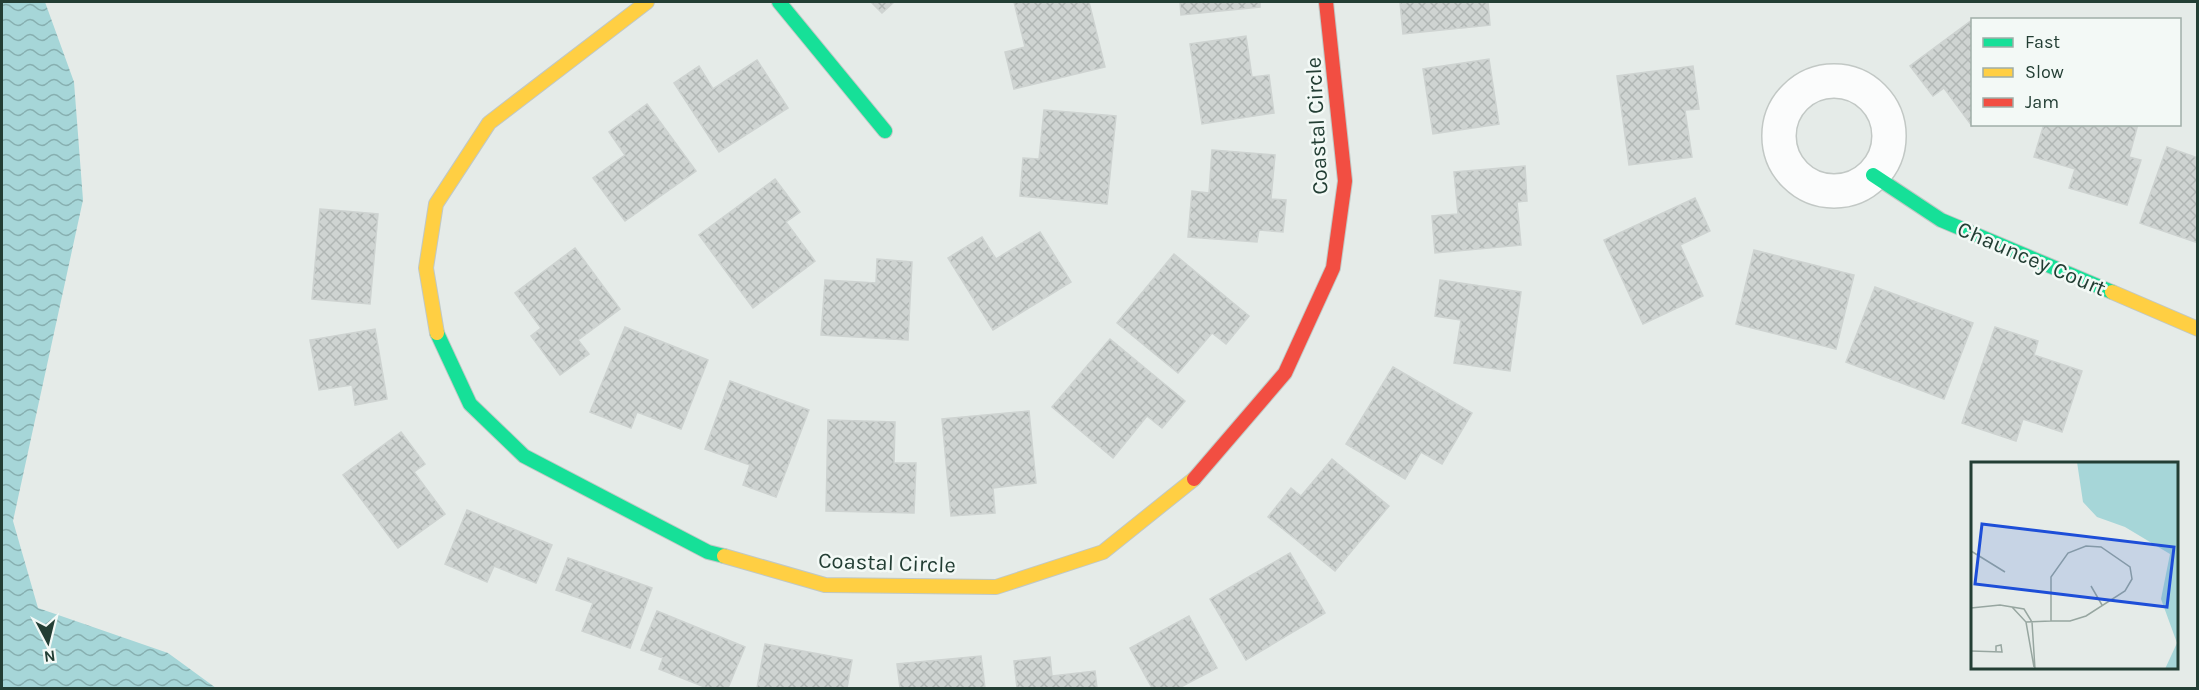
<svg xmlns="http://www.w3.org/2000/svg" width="2199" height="690" font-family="Karla,sans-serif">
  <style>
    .water { fill: url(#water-waves) }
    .building { fill: url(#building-cross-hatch); stroke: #ced3d1; stroke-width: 1.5 }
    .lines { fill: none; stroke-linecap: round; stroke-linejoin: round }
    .street-casing { stroke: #c2c8c5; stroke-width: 36 }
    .fast-casing { stroke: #c0c8c5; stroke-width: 16 }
    .slow-casing { stroke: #c0c8c5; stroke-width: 16 }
    .jam-casing { stroke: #c0c8c5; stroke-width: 16 }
    .street { stroke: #fbfcfc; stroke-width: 33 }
    .fast { stroke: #16e098; stroke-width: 14 }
    .slow { stroke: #ffcf43; stroke-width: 14 }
    .jam { stroke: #f24e42; stroke-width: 14 }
    .labels { text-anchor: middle; stroke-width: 5; stroke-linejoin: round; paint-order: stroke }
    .street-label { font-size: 22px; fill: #233e34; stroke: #f3f9f6 }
    .inset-road { fill: none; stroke: #97a6a0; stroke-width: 1.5 }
    .view { fill: #1d4ed8; fill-opacity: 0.15; stroke: #1d4ed8; stroke-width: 3 }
    .inset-edge { fill: none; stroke: #233e34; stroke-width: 3 }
  </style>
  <defs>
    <pattern id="water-waves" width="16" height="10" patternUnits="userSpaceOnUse" patternTransform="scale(1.5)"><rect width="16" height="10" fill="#a6d6d8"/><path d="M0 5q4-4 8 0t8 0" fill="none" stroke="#87afb0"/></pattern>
    <pattern id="building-cross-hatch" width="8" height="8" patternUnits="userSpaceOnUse" patternTransform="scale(1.5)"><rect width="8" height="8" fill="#cfd4d2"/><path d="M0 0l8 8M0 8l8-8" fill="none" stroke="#b1b7b5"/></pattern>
  </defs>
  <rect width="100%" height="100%" fill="#e5ebe8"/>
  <!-- water -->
  <path class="water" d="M2 2H45L74 82 83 200 13 521 38 608 168 653 216 688H2Z"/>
  <!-- building -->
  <g class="building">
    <path d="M871 2H894L882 13Z"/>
    <path d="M1014 2H1089L1105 67 1014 89 1005 52 1025 47Z"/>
    <path d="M1180 2H1260V7L1181 15Z"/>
    <path d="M1400 2H1488L1490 25 1403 34Z"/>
    <path d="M1972 20 1974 124 1972 126 1944 88 1933 96 1910 66Z"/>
    <path d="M1246 36 1252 77 1269 75 1274 113 1202 124 1190 44Z"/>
    <path d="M1489 59 1499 124 1433 134 1423 69Z"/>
    <path d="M757 60 788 108 719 152 674 83 699 66 713 89Z"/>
    <path d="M1693 66 1699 109 1685 110 1692 157 1629 165 1617 76Z"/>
    <path d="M647 104 696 171 625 221 593 178 625 155 609 132Z"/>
    <path d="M1044 110 1116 116 1107 204 1020 196 1023 158 1039 159Z"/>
    <path d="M2044 124H2138L2129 157 2141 160 2127 205 2069 188 2075 169 2034 157Z"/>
    <path d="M2167 147 2198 158V243L2140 223Z"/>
    <path d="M1212 150 1275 155 1271 199 1286 200 1283 232 1259 230 1257 242 1188 237 1192 191 1209 193Z"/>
    <path d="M1525 166 1527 201 1517 202 1521 245 1435 253 1432 216 1458 214 1454 172Z"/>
    <path d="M775 179 800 212 786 222 815 261 753 308 699 235Z"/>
    <path d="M1695 198 1710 231 1680 245 1703 296 1643 324 1604 240Z"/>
    <path d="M320 209 378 214 370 304 312 299Z"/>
    <path d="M1040 232 1071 282 993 330 948 258 982 237 996 259Z"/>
    <path d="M575 248 620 309 578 340 589 354 560 375 531 336 541 328 515 293Z"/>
    <path d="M1754 250 1854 275 1836 349 1736 324Z"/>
    <path d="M1174 254 1249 316 1226 344 1212 333 1178 373 1117 323Z"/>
    <path d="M877 259 912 262 908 340 821 335 825 280 876 283Z"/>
    <path d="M1440 280 1521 292 1510 371 1454 363 1461 320 1435 316Z"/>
    <path d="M1875 287 1973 323 1944 399 1846 362Z"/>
    <path d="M625 327 708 360 681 429 637 412 631 428 590 412Z"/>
    <path d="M1995 327 2038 341 2034 355 2082 371 2062 432 2023 419 2016 441 1962 423Z"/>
    <path d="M375 329 387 399 355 405 352 385 319 390 310 340Z"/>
    <path d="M1110 339 1185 401 1162 428 1147 416 1113 458 1052 407Z"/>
    <path d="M1393 367 1472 413 1442 464 1421 452 1405 479 1346 444Z"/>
    <path d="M730 381 809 410 776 497 743 485 750 465 705 449Z"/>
    <path d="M1029 411 1036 483 993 488 995 513 951 516 942 419Z"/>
    <path d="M828 420 895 422 894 463H916L914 513 826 511Z"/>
    <path d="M401 432 425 464 414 472 445 514 398 548 343 475Z"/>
    <path d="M1332 459 1389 506 1335 571 1268 517 1291 488 1301 496Z"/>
    <path d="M467 510 552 545 536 583 494 566 487 582 445 564Z"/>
    <path d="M1290 553 1325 613 1246 660 1210 599Z"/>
    <path d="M568 558 652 588 630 648 582 631 593 603 556 590Z"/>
    <path d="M657 611 745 647 728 688H707L659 669 663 658 641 650Z"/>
    <path d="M1189 616 1217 668 1179 688H1152L1130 648Z"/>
    <path d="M765 644 852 660 847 688H757Z"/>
    <path d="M981 656 985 688H900L897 664Z"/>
    <path d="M1050 657 1052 676 1095 671 1097 688H1017L1014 661Z"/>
  </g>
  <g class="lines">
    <!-- street casing -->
    <g class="street-casing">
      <circle id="street" cx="1834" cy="136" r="55"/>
    </g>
    <!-- fast casing -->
    <g class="fast-casing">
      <g id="fast">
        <path d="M779 2 885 131"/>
        <path d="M1873 175 1941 220 2112 292"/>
        <path d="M437 333 470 404 524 456 708 552 724 556"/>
      </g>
    </g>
    <!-- slow casing -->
    <g class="slow-casing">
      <g id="slow">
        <path d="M2112 292 2198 329"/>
        <path d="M437 333 426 268 436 204 489 123 647 2"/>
        <path d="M724 556 825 585 996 587 1103 552 1194 479"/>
      </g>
    </g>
    <!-- jam casing -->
    <g class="jam-casing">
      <path id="jam" d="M1194 479 1285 373 1333 268 1345 181 1326 2"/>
    </g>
    <!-- street -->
    <use href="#street" class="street"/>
    <!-- fast -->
    <use href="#fast" class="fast"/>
    <!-- slow -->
    <use href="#slow" class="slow"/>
    <!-- jam -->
    <use href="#jam" class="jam"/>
  </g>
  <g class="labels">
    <!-- street labels -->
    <g class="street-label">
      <text transform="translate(1316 126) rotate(-93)" y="8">Coastal Circle</text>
      <text transform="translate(2032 258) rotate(23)" y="8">Chauncey Court</text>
      <text transform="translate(887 562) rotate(2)" y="8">Coastal Circle</text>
    </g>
  </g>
  <!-- overview -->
  <g transform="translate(1971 462)">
    <rect width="207" height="207" fill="#e5ebe8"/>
    <path d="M106 0H207V207H194L206 181 190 137 199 92 154 65 126 55 112 40Z" fill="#a6d6d8"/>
    <path class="inset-road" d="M0 89 34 110M120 124 131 143M41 145 55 160 63 205M0 146 29 143 53 147 61 160 64 207M55 160 80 159H99L115 154 154 129 161 117 159 105 130 85 115 84 97 91 80 115V159M0 189 31 190 30 183 25 184V189"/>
    <path class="view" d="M11 62 203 85 196 145 4 122Z"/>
    <rect width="207" height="207" class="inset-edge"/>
  </g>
  <!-- border -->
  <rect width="2199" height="690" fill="none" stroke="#233e34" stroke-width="6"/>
  <!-- legend -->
  <rect x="1971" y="18" width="210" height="108" fill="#f3f9f6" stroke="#a0aea8" stroke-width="1.5"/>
  <rect x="1983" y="38" width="30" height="9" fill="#16e098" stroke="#a0aea8" stroke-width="1.5"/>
  <text x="2025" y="48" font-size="18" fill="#233e34">Fast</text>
  <rect x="1983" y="68" width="30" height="9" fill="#ffcf43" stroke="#a0aea8" stroke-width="1.5"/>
  <text x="2025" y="78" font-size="18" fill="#233e34">Slow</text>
  <rect x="1983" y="98" width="30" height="9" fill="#f24e42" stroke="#a0aea8" stroke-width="1.5"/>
  <text x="2025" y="108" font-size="18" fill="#233e34">Jam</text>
  <!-- north arrow -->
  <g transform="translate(48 642) rotate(173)" stroke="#f3f9f6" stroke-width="4.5" paint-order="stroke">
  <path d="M0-4.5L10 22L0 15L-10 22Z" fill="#233e34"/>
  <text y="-9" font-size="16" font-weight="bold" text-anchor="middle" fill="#233e34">N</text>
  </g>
</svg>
